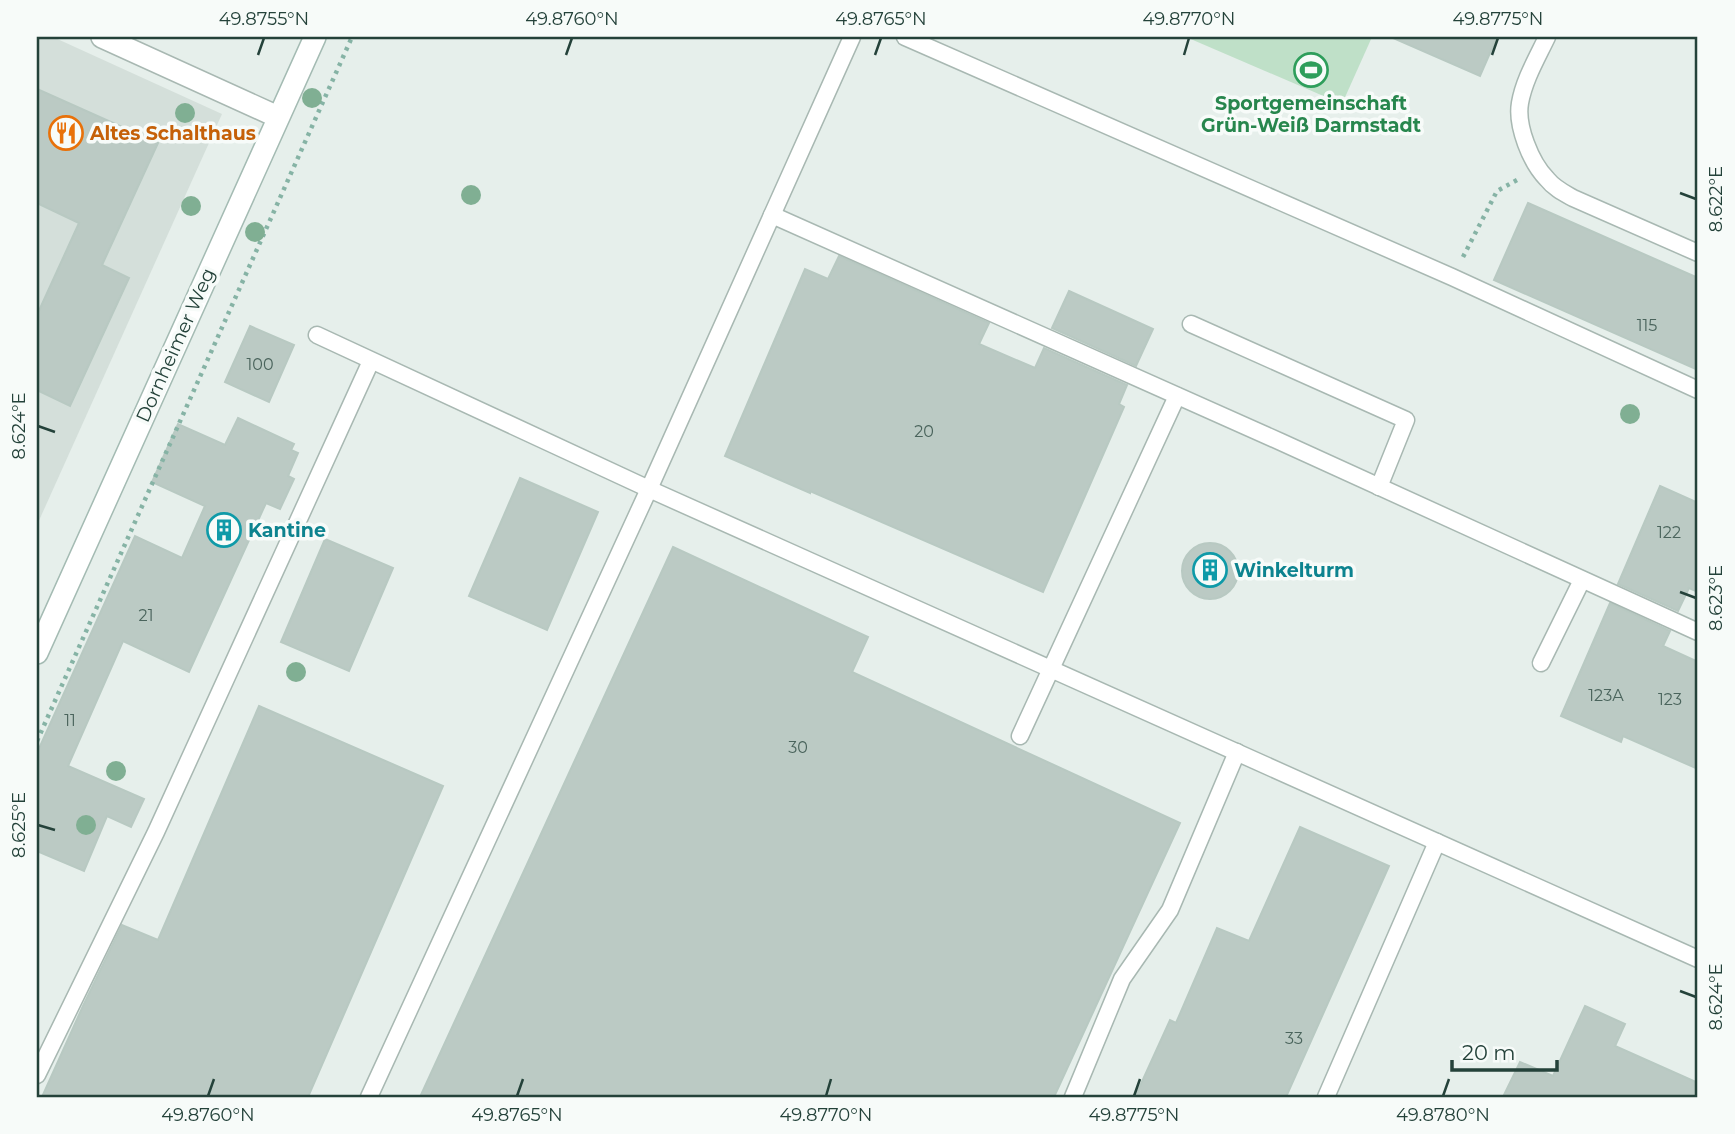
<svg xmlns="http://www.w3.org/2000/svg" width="1735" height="1134" font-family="Montserrat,sans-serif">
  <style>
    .built { fill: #d4dfda }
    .green { fill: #bfe0c8 }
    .building { fill: #bbcac4; stroke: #b8c9c2; stroke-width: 2 }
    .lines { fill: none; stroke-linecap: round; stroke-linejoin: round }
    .service-casing { stroke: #a8b8b2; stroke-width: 19 }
    .minor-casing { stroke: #a8b8b2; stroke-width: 24 }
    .secondary-casing { stroke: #a4bbb3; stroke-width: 24 }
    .path { stroke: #86b3a5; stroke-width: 4.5; stroke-dasharray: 3.5 5; stroke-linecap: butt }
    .service { stroke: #fff; stroke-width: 16 }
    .minor { stroke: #fff; stroke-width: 21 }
    .secondary { stroke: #fff; stroke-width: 21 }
    .tree { fill: #80af93 }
    .ticks { fill: none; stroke: #24423a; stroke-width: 2.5 }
    .labels { text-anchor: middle; stroke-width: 7; stroke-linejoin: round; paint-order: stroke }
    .number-label { font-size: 16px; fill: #4a645c }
    .leisure-label { font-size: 19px; font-weight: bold; fill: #27864d; stroke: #f7fbf9 }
    .food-label { font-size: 19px; font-weight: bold; fill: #c56008; stroke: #f7fbf9; text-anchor: start }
    .street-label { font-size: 19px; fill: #24423a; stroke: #f7fbf9 }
    .culture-label { font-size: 19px; font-weight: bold; fill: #0d838f; stroke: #f7fbf9; text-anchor: start }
    .neatline { fill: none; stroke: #24423a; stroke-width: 2.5 }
    .ticks-label { font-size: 18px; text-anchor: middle; fill: #24423a }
  </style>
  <rect width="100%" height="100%" fill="#e6efeb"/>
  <!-- built -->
  <path class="built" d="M37 37H53L222 114 37 525Z"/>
  <!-- green -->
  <path class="green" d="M1186 37H1372L1342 104Z"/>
  <!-- building -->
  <g class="building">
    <path d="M1391 37H1497L1480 76Z"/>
    <path d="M37 89 158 143 102 265 129 278 70 406 37 390V315L79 223 37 203Z"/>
    <path d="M1528 203 1698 278V370L1494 280Z"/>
    <path d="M839 256 989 323 979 344 1035 368 1044 348 1127 385 1119 404 1124 407 1043 592 810 491V493L725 456 805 269 828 279Z"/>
    <path d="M1069 291 1153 329 1136 366 1052 328Z"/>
    <path d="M250 326 294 345 269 402 225 382Z"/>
    <path d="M238 418 294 444 291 450 298 453 288 476 294 479 280 509 266 503 189 672 123 641 68 766 144 799 131 827 107 816 84 871 37 851V753L135 536 182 558 205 506 152 482 178 424 225 445Z"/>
    <path d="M520 478 598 512 547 630 469 596Z"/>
    <path d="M1660 486 1698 503V592L1689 588 1678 611 1618 584Z"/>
    <path d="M325 539 393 568 349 671 281 642Z"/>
    <circle cx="1210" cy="571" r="28"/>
    <path d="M673 547 868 637 852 672 1180 823 1054 1097H420Z"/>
    <path d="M1610 603 1670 631 1663 646 1698 662V769L1623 736 1621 742 1561 716Z"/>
    <path d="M259 706 443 786 308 1097H42L83 1006 122 925 158 940Z"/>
    <path d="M1300 827 1389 866 1286 1097H1135L1170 1020 1176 1023 1217 928 1249 941Z"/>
    <path d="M1585 1006 1625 1024 1615 1046 1698 1083V1097H1503L1520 1062 1553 1076Z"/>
  </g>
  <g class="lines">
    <!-- service casing -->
    <g class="service-casing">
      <g id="service">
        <path d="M905 37 1452 277 1698 390"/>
        <path d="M1547 37C1537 58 1524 80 1520 103 1516 126 1531 163 1547 179 1554 188 1564 193 1573 198L1698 253"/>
        <path d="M772 215 1281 442 1698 632"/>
        <path d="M1191 324 1406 420 1379 487"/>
        <path d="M317 335 649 489 1698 959"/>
        <path d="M1541 663 1582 580"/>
        <path d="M1020 736 1177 396"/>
        <path d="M37 1075 156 832 371 361"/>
        <path d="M369 1097 649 489 852 37"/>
        <path d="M1073 1097 1122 979 1170 910 1237 752"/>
        <path d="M1326 1097 1437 842"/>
      </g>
    </g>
    <!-- minor casing -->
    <g class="minor-casing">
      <path id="minor" d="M102 37 278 117"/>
    </g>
    <!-- secondary casing -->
    <g class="secondary-casing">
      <path id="secondary" d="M37 653 315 37"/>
    </g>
    <!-- path -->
    <g class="path">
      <path d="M1463 257 1497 191 1517 180"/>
      <path d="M37 741 352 37"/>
    </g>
    <!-- service -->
    <use href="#service" class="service"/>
    <!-- minor -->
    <use href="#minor" class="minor"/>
    <!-- secondary -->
    <use href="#secondary" class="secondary"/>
  </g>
  <!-- trees -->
  <g class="tree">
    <circle cx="312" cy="98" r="10"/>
    <circle cx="185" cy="113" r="10"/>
    <circle cx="471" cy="195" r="10"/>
    <circle cx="191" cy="206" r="10"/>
    <circle cx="255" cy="232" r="10"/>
    <circle cx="1630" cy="414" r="10"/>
    <circle cx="296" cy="672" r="10"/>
    <circle cx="116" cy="771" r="10"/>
    <circle cx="86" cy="825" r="10"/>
  </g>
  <!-- ticks -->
  <path class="ticks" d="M258 55 264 38M566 55 572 38M875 55 881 38M1184 55 1189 38M1492 55 1498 38M1680 193 1696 199M38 426 55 432M1680 592 1696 598M38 825 55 830M1680 991 1696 997M208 1096 214 1079M517 1096 523 1079M826 1096 831 1079M1134 1096 1140 1079M1443 1096 1449 1079"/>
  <!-- icons -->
  <defs>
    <g id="stadium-ring" transform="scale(1.75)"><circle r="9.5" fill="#f7fbf9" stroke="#2e9e5b" stroke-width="1.5"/><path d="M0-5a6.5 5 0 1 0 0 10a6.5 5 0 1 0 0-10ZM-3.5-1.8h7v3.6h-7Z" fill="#2e9e5b"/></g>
    <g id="restaurant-ring" transform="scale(1.75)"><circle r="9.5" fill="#f7fbf9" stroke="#e8710a" stroke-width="1.5"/><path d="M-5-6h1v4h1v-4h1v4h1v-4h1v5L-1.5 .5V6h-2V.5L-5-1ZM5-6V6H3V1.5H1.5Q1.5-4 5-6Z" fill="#e8710a"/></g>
    <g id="building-ring" transform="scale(1.75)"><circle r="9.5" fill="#f7fbf9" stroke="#0f9aa8" stroke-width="1.5"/><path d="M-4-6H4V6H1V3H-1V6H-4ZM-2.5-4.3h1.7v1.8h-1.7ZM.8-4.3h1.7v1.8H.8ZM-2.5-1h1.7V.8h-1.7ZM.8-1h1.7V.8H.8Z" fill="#0f9aa8"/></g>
  </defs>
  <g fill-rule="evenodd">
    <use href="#stadium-ring" x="1311" y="70"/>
    <use href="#restaurant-ring" x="66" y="133"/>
    <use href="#building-ring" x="224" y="530"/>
    <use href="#building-ring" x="1210" y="570"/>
  </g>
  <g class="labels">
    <!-- number labels -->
    <g class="number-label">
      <text x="1647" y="331">115</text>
      <text x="260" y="370">100</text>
      <text x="924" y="437">20</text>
      <text x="1669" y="538">122</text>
      <text x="146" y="621">21</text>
      <text x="1606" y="701">123A</text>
      <text x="1670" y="705">123</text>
      <text x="70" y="726">11</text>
      <text x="798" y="753">30</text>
      <text x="1294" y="1044">33</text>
    </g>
    <!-- leisure labels -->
    <g class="leisure-label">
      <text x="1311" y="110">Sportgemeinschaft<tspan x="1311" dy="22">Grün-Weiß Darmstadt</tspan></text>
    </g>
    <!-- food labels -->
    <g class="food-label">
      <text x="90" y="140">Altes Schalthaus</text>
    </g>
    <!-- street labels -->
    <g class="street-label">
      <text transform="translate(175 345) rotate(-66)" y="7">Dornheimer Weg</text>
    </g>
    <!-- culture labels -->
    <g class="culture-label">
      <text x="248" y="537">Kantine</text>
      <text x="1234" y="577">Winkelturm</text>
    </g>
  </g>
  <!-- border -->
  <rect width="1735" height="1134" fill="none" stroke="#f7fbf9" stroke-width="77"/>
  <!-- scale -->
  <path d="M1452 1060v10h105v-10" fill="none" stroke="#24423a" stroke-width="3.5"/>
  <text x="1462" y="1060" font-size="21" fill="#24423a" stroke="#f7fbf9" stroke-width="5" paint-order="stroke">20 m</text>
  <rect x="38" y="38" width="1658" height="1058" class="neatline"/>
  <g class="ticks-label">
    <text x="264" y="25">49.8755°N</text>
    <text x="572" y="25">49.8760°N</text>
    <text x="881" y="25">49.8765°N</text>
    <text x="1189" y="25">49.8770°N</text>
    <text x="1498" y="25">49.8775°N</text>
    <text transform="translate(1716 199) rotate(-90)" y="6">8.622°E</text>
    <text transform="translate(19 426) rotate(-90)" y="6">8.624°E</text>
    <text transform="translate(1716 598) rotate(-90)" y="6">8.623°E</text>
    <text transform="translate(19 825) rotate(-90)" y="6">8.625°E</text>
    <text transform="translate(1716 997) rotate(-90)" y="6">8.624°E</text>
    <text x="208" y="1121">49.8760°N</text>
    <text x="517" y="1121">49.8765°N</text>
    <text x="826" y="1121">49.8770°N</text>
    <text x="1134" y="1121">49.8775°N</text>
    <text x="1443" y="1121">49.8780°N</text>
  </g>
</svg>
